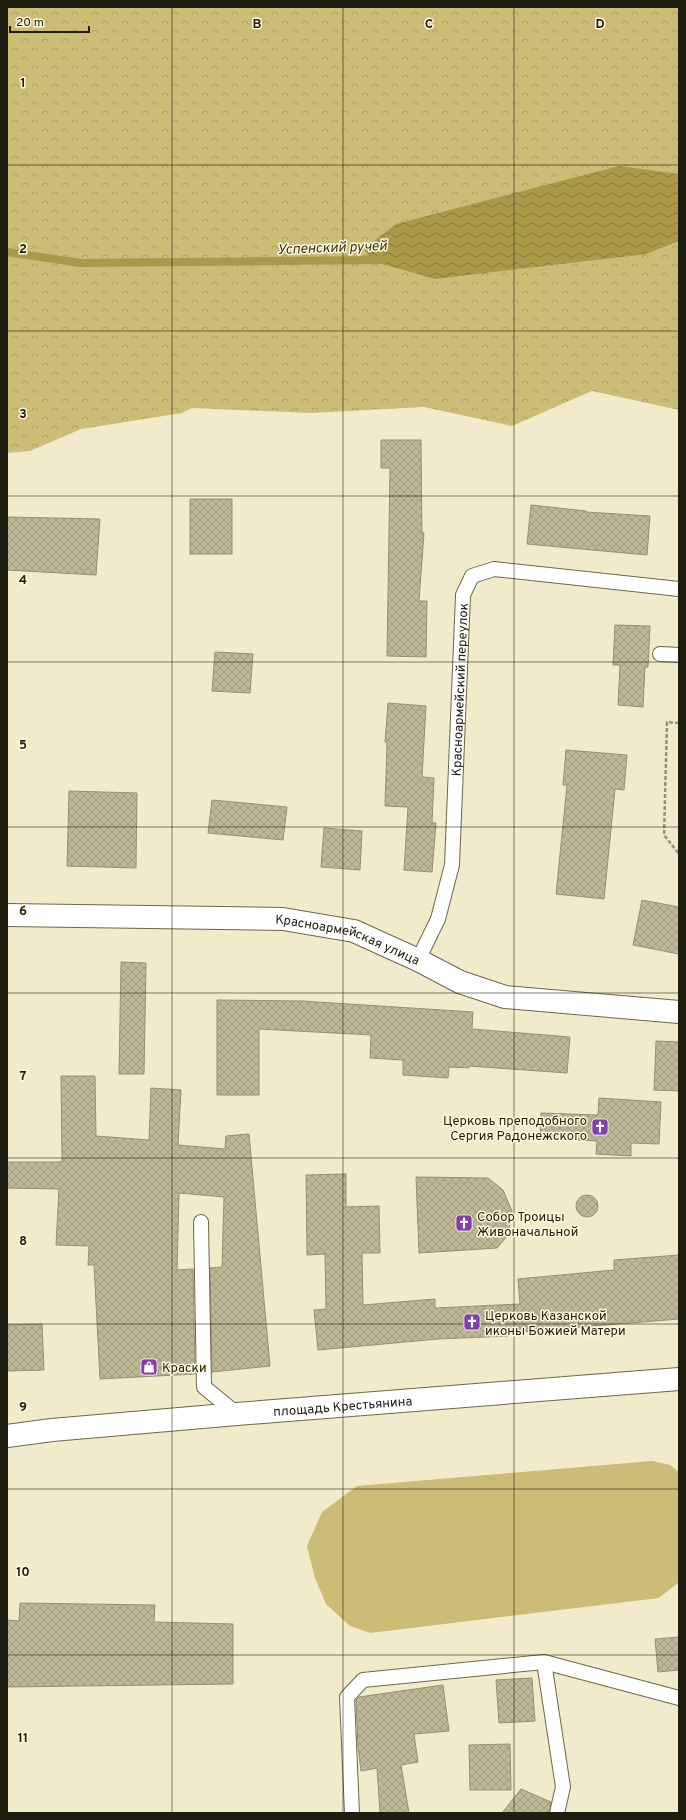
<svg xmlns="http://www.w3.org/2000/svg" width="686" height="1820" font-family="Overpass,sans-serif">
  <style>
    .forest { fill: url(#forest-crowns) }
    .garden { fill: #cbbc76 }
    .water { fill: url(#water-waves) }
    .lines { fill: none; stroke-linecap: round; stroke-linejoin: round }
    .stream { stroke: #aa9949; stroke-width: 8 }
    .building { fill: url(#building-cross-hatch); stroke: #969072 }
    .lane-casing { stroke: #6d674a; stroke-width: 16 }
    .street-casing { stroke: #6d674a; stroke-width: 24 }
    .secondary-casing { stroke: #6d674a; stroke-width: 24 }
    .path { stroke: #96917a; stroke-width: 2.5; stroke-dasharray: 4 2; stroke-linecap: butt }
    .lane { stroke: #fff; stroke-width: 14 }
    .street { stroke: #fff; stroke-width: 22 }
    .secondary { stroke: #fff; stroke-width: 22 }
    .grid { fill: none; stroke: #1f1c10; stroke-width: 1; stroke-opacity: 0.55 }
    .labels { text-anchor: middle; stroke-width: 3; stroke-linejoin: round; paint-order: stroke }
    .street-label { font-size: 13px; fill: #1f1c10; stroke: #fef8de }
    .poi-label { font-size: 13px; fill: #1f1c10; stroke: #fef8de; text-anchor: start }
    .water-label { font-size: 14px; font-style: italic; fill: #372f0b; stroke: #fef8de }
    .grid-label { font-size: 13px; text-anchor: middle; font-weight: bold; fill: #1f1c10; stroke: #fef8de; stroke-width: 3; stroke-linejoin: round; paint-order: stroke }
  </style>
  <defs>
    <pattern id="forest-crowns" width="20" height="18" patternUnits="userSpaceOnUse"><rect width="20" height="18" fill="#cbbc76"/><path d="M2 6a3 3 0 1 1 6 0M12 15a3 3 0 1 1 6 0" fill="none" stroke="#aea165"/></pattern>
    <pattern id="water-waves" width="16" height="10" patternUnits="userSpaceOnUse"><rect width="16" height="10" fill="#aa9949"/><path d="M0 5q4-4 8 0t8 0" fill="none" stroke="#8a7c3b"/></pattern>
    <pattern id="building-cross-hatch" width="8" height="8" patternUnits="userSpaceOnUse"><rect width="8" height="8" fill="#bdb697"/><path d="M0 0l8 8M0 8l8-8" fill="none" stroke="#a29c81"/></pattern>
  </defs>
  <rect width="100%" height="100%" fill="#f2ebcb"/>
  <!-- forest -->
  <path class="forest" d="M7 7H679V410L592 391 512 426 424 407 311 413 192 408 182 413 81 429 30 451 7 453Z"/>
  <!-- garden -->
  <path class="garden" d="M652 1461 670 1465 679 1472V1582L659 1598 370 1633 350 1626 326 1604 315 1578 307 1546 322 1512 357 1486Z"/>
  <!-- water -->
  <path class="water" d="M619 166 679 174V241L646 254 435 279 372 261 364 249 396 224Z"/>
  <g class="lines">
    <!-- stream -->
    <path class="stream" d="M7 252 81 263 381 260"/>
  </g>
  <!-- building -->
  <g class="building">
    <path d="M381 440H421L422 533H424L419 601H427L426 657 387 656 390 468H381Z"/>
    <rect x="190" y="499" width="42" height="55"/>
    <path d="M531 505 586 511V512L650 516 647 555 527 544Z"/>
    <path d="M7 517 100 519 96 575 7 570Z"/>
    <path d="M615 625 650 626 648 667H645L643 707 618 705 620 665H613Z"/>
    <path d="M215 652 253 654 250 693 212 691Z"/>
    <path d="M388 703 426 706 422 777 434 778 432 823H436L432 872 404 870 408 807 385 806 387 742H385Z"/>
    <path d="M566 750 627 755 624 790 615 789 604 899 556 894 567 785H563Z"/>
    <path d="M69 791 137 793 136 868 67 866Z"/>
    <path d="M212 800 287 807 283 840 208 833Z"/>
    <path d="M324 828 362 831 360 870 321 867Z"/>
    <path d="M642 900 679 907V954L633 945Z"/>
    <path d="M121 962 146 963 144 1074H119Z"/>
    <path d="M217 1000 302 1001 473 1012 472 1029 570 1037 567 1073 469 1066V1068L449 1067 448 1078 403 1075V1060L370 1058 371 1035 259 1029V1095H217Z"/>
    <path d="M656 1041 679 1042V1091L654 1090Z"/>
    <path d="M61 1076H95L96 1136 149 1140 151 1088 181 1090 178 1145 225 1149 226 1136 249 1134 270 1366 212 1372 210 1268 222 1267 224 1197 179 1193 177 1270 193 1269 195 1374 100 1379 94 1265H88L89 1246 56 1245 59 1189 7 1188V1162H62Z"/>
    <path d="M599 1098 661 1102 659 1144 631 1143V1156L596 1154 597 1141 540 1138 541 1113 598 1115Z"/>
    <path d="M346 1174V1207L379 1206 380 1253H362L363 1305 435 1299V1308L520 1304 518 1279 614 1270V1260L679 1255V1319L508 1333V1336L438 1339 318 1350 314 1310 326 1309 325 1254 307 1255 306 1175Z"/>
    <path d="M416 1177 488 1178 503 1190 512 1211 508 1235 497 1248 419 1253Z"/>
    <circle cx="587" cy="1206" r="11"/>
    <path d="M42 1324 44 1370 7 1371V1325Z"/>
    <path d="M20 1603 155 1605 154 1622 233 1624V1684L7 1687V1620L19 1621Z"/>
    <path d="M679 1637V1670L658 1672 655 1639Z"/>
    <path d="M532 1678 535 1721 499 1723 496 1680Z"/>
    <path d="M443 1685 449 1731 414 1734 418 1762 401 1765 409 1813H380L377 1768 361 1771 358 1747 356 1700 359 1697Z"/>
    <path d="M510 1744 511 1790H470L469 1745Z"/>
    <path d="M521 1789 551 1802 549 1813H502Z"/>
  </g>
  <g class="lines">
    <!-- lane casing -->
    <g class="lane-casing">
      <g id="lane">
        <path d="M660 654 679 655"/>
        <path id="s1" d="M418 960 438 919 452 865 463 595 472 576 494 569 679 589"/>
        <path d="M201 1222 204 1387 237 1414"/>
        <path d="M544 1662 563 1787 557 1813"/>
        <path d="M352 1813 347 1697 363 1680 544 1662 679 1698"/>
      </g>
    </g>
    <!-- street casing -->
    <g class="street-casing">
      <g id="street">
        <path id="s2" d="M7 915 283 919 354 931 418 960 460 982 505 997 679 1012"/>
      </g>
    </g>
    <!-- secondary casing -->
    <g class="secondary-casing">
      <g id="secondary">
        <path id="s3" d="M7 1436 52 1430 237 1414 679 1379"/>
      </g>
    </g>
    <!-- path -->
    <path class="path" d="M679 723 667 722 664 835 679 854"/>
    <!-- lane -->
    <use href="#lane" class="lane"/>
    <!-- street -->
    <use href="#street" class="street"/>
    <!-- secondary -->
    <use href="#secondary" class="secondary"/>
  </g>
  <!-- grid -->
  <path class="grid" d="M172 7V1813M343 7V1813M514 7V1813M7 165H679M7 331H679M7 496H679M7 662H679M7 827H679M7 993H679M7 1158H679M7 1324H679M7 1489H679M7 1655H679"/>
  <!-- icons -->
  <defs>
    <g id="church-square" transform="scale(0.9)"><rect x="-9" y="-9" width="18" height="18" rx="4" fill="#803eb2" stroke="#fef8de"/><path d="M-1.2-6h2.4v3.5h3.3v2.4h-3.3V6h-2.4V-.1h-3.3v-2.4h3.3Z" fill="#fff"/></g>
    <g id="shop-square" transform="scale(0.9)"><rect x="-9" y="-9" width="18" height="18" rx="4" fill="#803eb2" stroke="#fef8de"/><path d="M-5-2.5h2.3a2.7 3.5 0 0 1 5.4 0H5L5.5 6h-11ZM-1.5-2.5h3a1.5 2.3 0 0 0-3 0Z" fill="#fff"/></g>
  </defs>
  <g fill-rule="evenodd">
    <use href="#church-square" x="600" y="1127"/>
    <use href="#church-square" x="464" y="1223"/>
    <use href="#church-square" x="472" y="1322"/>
    <use href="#shop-square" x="149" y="1367"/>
  </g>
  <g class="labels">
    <!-- street labels -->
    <g class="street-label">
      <text dy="5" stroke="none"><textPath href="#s1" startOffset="277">Красноармейский переулок</textPath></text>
      <text dy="5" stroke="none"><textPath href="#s2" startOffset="344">Красноармейская улица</textPath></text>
      <text dy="5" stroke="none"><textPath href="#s3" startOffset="337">площадь Крестьянина</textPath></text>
    </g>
    <!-- poi labels -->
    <g class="poi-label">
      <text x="587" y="1125" text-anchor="end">Церковь преподобного<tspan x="587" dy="15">Сергия Радонежского</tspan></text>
      <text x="477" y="1221">Собор Троицы<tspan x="477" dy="15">Живоначальной</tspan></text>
      <text x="485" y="1320">Церковь Казанской<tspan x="485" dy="15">иконы Божией Матери</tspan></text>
      <text x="162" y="1372">Краски</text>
    </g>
    <!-- water labels -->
    <g class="water-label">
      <text transform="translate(332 247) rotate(-2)" y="5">Успенский ручей</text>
    </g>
  </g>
  <g class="grid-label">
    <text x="257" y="28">B</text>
    <text x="429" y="28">C</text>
    <text x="600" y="28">D</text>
    <text x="23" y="87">1</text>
    <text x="23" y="253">2</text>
    <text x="23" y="418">3</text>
    <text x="23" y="584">4</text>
    <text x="23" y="749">5</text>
    <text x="23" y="915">6</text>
    <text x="23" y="1080">7</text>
    <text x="23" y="1245">8</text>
    <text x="23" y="1411">9</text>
    <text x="23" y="1576">10</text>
    <text x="23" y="1742">11</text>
  </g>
  <!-- border -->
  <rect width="686" height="1820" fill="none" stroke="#1f1c10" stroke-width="16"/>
  <!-- scale -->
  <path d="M10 26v6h79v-6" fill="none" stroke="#1f1c10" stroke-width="2"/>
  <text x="16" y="26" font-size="12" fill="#1f1c10" stroke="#fef8de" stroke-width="3" paint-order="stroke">20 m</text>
</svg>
